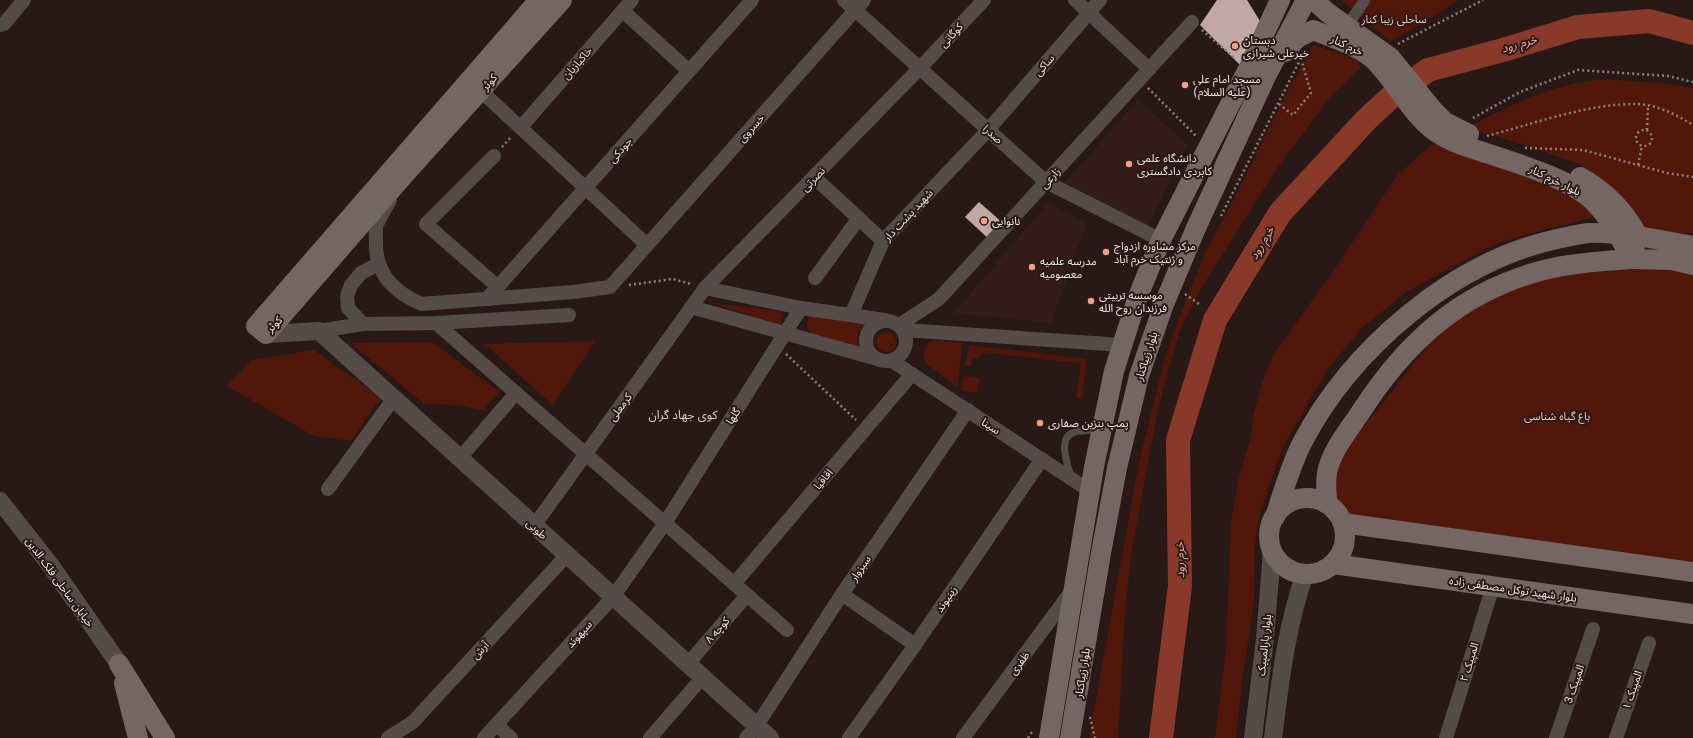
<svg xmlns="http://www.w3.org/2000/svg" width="1693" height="738" font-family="Poppins,'Noto Sans Arabic',sans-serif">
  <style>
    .built { fill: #341d18 }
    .green { fill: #52170b }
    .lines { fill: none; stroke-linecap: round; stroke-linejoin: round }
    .river { stroke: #893929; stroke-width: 24 }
    .building { fill: #c0a9a4 }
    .path { stroke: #8e807d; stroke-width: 2.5; stroke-dasharray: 2 3; stroke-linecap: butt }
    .service { stroke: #554c4a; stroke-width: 7 }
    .pedestrian { stroke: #554c4a; stroke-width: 11 }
    .minor { stroke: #554c4a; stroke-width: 14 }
    .tertiary { stroke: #554c4a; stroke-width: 18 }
    .secondary { stroke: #746663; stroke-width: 20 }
    .poi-dot { fill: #f49e8a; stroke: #291916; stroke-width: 1.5 }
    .labels { text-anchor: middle; stroke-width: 4; stroke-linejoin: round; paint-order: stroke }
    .park-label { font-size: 11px; fill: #f9c8bd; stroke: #291916 }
    .street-label { font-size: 11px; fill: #f3e7e4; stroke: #291916 }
    .poi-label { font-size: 11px; fill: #f3e7e4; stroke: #291916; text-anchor: start }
    .water-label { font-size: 12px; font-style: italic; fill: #f4ae9e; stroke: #291916 }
    .neighbourhood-label { font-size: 12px; fill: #e2cbc5; stroke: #291916 }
  </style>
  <rect width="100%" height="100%" fill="#291916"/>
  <!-- built -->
  <g class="built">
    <path d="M1138 100 1187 144 1148 227 1063 185Z"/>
    <path d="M1048 203 1087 222 1051 323 954 313Z"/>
  </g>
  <!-- green -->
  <g class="green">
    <path d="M1341 0H1459C1436 13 1415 30 1390 41Z"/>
    <path d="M1313 45 1344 55 1359 62 1360 68 1329 98 1274 173 1203 285 1180 330 1158 408 1131 555 1125 613 1118 738H1089L1139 463 1164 361 1180 316 1207 249 1231 205 1288 90Z"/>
    <path d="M1602 79 1661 83 1693 88V233L1664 234 1648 231 1596 176 1579 164 1526 145 1472 129 1470 126C1512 104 1554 84 1602 79Z"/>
    <path d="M1435 144 1566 188 1594 216 1573 223 1545 229 1493 245 1406 292 1363 327 1329 367 1282 449 1259 517 1255 543 1254 603 1243 674 1236 738H1215L1226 650 1231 522 1239 478 1251 437 1253 418 1262 382 1273 355 1332 273 1396 177 1420 154 1431 145Z"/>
    <path d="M1601 261 1693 271V571L1343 523 1327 473 1461 304Z"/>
    <path d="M712 303 778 311 783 315 780 325Z"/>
    <path d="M810 315 868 322C858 328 855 337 859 348L812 334 806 325Z"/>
    <circle cx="886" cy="342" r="10"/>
    <path d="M934 340 962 343 958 387 927 364C921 355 923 344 934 340Z"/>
    <path d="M595 341 553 405 485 344Z"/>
    <path d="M432 342 500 392 483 410 456 405 424 404 351 343Z"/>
    <path d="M969 345 1087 359 1082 398H1076L1081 363 983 352 982 355 977 359 972 357 971 366H965Z"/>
    <path d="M314 350 382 399 376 404 351 441 314 436 227 386 252 360Z"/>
    <path d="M964 376 979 378 977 393 961 390Z"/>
  </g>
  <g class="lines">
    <!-- river -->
    <path class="river" d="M1161 738 1180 586 1178 440 1215 320 1280 213 1367 119 1391 97 1428 70 1503 50 1578 27 1649 21 1693 33"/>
  </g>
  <!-- building -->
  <g class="building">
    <path d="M1217 0H1247L1260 21 1241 66 1200 25Z"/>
    <path d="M979 202 1004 224 990 240 965 217Z"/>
  </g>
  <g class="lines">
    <!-- path -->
    <g class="path">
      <path d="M1202 30 1236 59"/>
      <path d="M1398 44 1483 0"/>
      <path d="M1148 88 1197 137"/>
      <path d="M1279 104 1293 115 1311 93 1301 59"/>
      <path d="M1473 118 1520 92 1578 70 1668 76 1693 82"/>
      <path d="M1647 130 1648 106"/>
      <circle cx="1644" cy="138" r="8"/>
      <path d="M1487 136C1532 124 1591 103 1636 104 1656 104 1677 115 1693 125"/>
      <path d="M502 147 511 137"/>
      <path d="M1525 148 1583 150 1667 173 1693 177"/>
      <path d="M1638 165 1642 146"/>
      <path d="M1221 216 1299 62"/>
      <path d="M629 285 673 279 691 284"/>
      <path d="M1185 294 1199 304"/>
      <path d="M786 354 856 420"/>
      <path d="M1090 717 1095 738"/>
      <path d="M1028 738 1032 732"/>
    </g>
    <!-- service -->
    <path class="service" d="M1071 477C1068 465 1056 437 1075 432 1082 430 1092 431 1100 430"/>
    <!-- pedestrian -->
    <path class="pedestrian" d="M1347 26 1365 0"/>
    <!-- minor -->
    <g class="minor">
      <path d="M844 0 1046 182 1161 240"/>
      <path d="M1075 0 1149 69"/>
      <path d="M623 11 689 71"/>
      <path d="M0 25 4 24 24 0"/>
      <path d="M481 91 647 245"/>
      <path d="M521 127 632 0"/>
      <path d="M494 156 426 224 498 287"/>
      <path d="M814 177 883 241"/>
      <path d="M390 200C386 207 381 216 377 224 375 229 376 237 376 242 375 274 395 293 422 304L573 292 610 287 864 0"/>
      <path d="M815 278 859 218"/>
      <path d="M705 288 801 308 885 320"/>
      <path d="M487 299 752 0"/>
      <path d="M691 307 874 358"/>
      <path d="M851 315 883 241 988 130 1100 0"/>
      <circle cx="886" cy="341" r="20"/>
      <path d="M436 323 787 630"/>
      <path d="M363 324 348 308 347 296 351 285 361 273 378 264"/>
      <path d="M899 325 939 299 1192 22"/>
      <path d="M904 330 1122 345"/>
      <path d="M319 331 363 324 436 323 569 315"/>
      <path d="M892 361 1090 491"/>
      <path d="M460 458 516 393"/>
      <path d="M328 489 394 398"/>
      <path d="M534 526 705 288 919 69 984 0"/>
      <path d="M734 584 912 374"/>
      <path d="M842 594 915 645"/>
      <path d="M687 665 747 595"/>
      <path d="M497 725 511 738"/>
      <path d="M388 738 413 722 567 555"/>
      <path d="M484 738 613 597 665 523 801 308"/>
      <path d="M650 738 702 678"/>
      <path d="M746 738 756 727 842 594 968 410"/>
      <path d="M849 738 915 645 1042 459"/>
      <path d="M963 738 1071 592"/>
      <path d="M1446 738 1493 586"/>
      <path d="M1556 738 1593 629"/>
      <path d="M1616 738 1649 643"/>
    </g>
    <!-- tertiary -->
    <g class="tertiary">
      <path d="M266 334 319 331 770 738"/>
      <path d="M0 501 51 566 119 664"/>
      <path d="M1253 738 1265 639 1272 551"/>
      <path d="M1273 738C1280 683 1286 627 1305 574"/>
    </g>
    <!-- secondary -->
    <g class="secondary">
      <path d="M539 0 256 326 266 334 404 175 562 0"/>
      <path d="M1318 0 1319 5 1328 13 1391 58 1433 110 1445 122 1469 134"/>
      <path d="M1285 52 1296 39 1313 30C1331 37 1358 46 1373 59 1395 80 1409 111 1433 130 1448 142 1471 148 1489 154 1519 164 1570 179 1593 201 1610 218 1621 238 1631 259L1672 260 1693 265"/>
      <path d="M1580 177C1605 191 1625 211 1638 236L1693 246"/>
      <circle cx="1307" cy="536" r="38"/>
      <path d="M1275 517C1283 492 1290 467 1302 443 1351 349 1452 262 1557 239 1567 237 1579 234 1589 233 1605 232 1622 236 1638 236L1631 259C1603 261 1572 263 1544 270 1462 291 1407 341 1362 410 1350 429 1331 450 1327 473 1325 483 1327 494 1327 504"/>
      <path d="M1343 523 1693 572"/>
      <path d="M1333 564 1693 614"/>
      <path d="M119 664 165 738"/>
      <path d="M124 683 138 738"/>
      <path d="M1049 738 1094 467 1114 371 1137 299 1161 240 1248 69 1280 0"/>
      <path d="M1070 738 1101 553 1117 468 1139 376 1164 304 1196 228 1266 76 1306 0"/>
    </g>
  </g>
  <!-- markers -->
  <g class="poi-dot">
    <circle cx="1235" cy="46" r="4"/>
    <circle cx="1185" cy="85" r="4"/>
    <circle cx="1129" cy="164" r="4"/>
    <circle cx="984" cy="221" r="4"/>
    <circle cx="1106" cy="252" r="4"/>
    <circle cx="1032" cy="267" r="4"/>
    <circle cx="1091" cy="301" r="4"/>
    <circle cx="1040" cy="423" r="4"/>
  </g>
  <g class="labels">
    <!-- park labels -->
    <g class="park-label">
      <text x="1394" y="23">ساحلی زیبا کنار</text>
      <text x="1557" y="420">باغ گیاه شناسی</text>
    </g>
    <!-- street labels -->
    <g class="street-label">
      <text transform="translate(951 35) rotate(-47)" y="4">کوگانی</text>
      <text transform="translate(1347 45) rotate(25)" y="4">خرم کنار</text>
      <text transform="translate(577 63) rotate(-49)" y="4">خاکبازیان</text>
      <text transform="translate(1044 65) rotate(-49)" y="4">ساکی</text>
      <text transform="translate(489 82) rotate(-48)" y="4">کوثر</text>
      <text transform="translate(751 128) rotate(-48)" y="4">خسروی</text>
      <text transform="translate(993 134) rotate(42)" y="4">صدرا</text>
      <text transform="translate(620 150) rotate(-49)" y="4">جودکی</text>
      <text transform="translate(1050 178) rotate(-48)" y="4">زارعی</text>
      <text transform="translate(813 179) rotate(-46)" y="4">نصرتی</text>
      <text transform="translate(1555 180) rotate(26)" y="4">بلوار خرم کنار</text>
      <text transform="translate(908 215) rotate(-47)" y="4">شهید پشت دار</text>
      <text transform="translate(274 324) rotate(-45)" y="4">کوثر</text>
      <text transform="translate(1146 356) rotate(-72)" y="4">بلوار زیباکنار</text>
      <text transform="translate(620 407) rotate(-54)" y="4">کرمعلی</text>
      <text transform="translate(733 416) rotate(-57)" y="4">گلها</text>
      <text transform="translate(991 426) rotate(33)" y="4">سینا</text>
      <text transform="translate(823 479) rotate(-50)" y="4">اقاقیا</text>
      <text transform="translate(537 529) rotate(42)" y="4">طوبی</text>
      <text transform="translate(860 568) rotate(-56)" y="4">سبزوار</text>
      <text transform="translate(60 582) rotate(54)" y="4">خیابان ساحلی فلک الدین</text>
      <text transform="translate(1513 589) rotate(8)" y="4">بلوار شهید توکل مصطفی زاده</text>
      <text transform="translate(946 599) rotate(-56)" y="4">زینیوند</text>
      <text transform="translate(717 630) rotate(-49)" y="4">کوچه ۸</text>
      <text transform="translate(579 634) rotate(-48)" y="4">سپهوند</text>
      <text transform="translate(1264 645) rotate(-84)" y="4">بلوار پارالمپیک</text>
      <text transform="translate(480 650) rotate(-47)" y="4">آرش</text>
      <text transform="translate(1469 662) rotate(-73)" y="4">المپیک ۲</text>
      <text transform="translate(1019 663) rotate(-53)" y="4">ظفری</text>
      <text transform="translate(1082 673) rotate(-81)" y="4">بلوار زیباکنار</text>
      <text transform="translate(1574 684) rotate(-71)" y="4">المپیک 3</text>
      <text transform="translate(1632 690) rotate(-71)" y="4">المپیک ۱</text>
    </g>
    <!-- poi labels -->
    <g class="poi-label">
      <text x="1243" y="44">دبستان<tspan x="1243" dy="13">خیرعلی شیرازی</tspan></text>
      <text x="1193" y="83">مسجد امام علی<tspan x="1193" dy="13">(علیه السلام)</tspan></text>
      <text x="1137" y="162">دانشگاه علمی<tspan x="1137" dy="13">کابردی دادگستری</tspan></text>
      <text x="992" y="225">نانوایی</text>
      <text x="1114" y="250">مرکز مشاوره ازدواج<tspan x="1114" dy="13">و ژنتیک خرم آباد</tspan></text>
      <text x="1040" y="265">مدرسه علمیه<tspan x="1040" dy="13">معصومیه</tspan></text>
      <text x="1099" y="299">موسسه تربیتی<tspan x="1099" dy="13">فرزندان روح الله</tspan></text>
      <text x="1048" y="427">پمپ بنزین صفاری</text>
    </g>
    <!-- water labels -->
    <g class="water-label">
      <text transform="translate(1519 44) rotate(-16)" y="4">خرم رود</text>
      <text transform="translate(1262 243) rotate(-59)" y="4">خرم رود</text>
      <text transform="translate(1180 560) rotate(-91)" y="4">خرم رود</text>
    </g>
    <!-- neighbourhood labels -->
    <g class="neighbourhood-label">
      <text x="683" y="419">کوی جهاد گران</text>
    </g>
  </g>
</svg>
